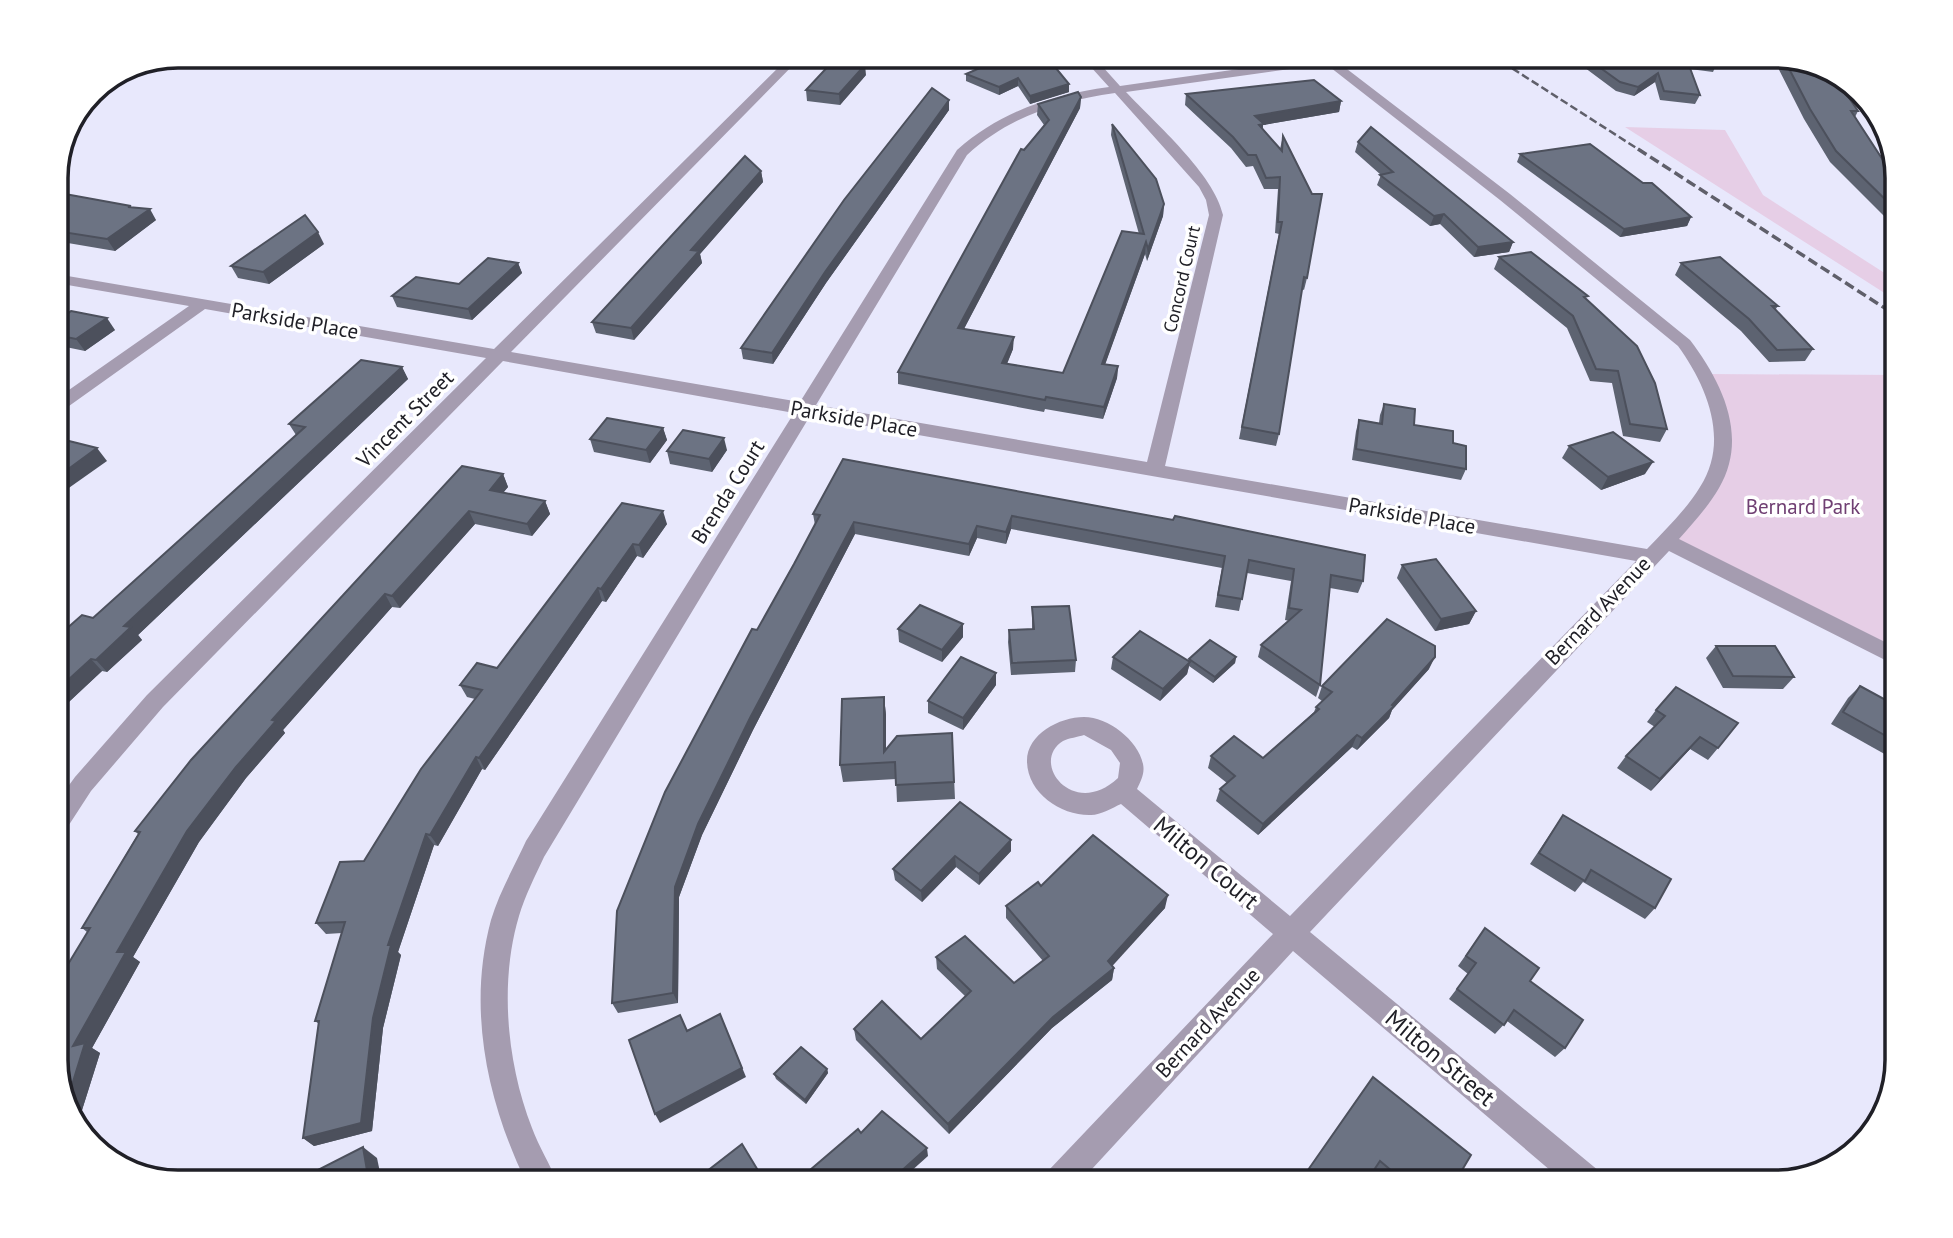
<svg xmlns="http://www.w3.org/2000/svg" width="1953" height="1238" font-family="'PT Sans',sans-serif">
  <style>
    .green { fill: #e6cee6 }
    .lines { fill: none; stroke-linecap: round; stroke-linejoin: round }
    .street { fill: #a59cb0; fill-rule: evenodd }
    .rail-far1 { stroke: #5f5f6a; stroke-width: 2.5; stroke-dasharray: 8 3.5; stroke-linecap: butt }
    .rail { stroke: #5f5f6a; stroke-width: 3.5; stroke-dasharray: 10 4.5; stroke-linecap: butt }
    .wall { fill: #5d6371 }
    .shaded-wall { fill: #4c505c }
    .building { fill: #6c7383; stroke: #4c505c; stroke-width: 2 }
    .labels { text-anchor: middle; stroke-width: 7; stroke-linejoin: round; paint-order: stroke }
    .far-street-label { font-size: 18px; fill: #202027; stroke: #fff }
    .street-label { font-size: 21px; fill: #202027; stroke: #fff }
    .park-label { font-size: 21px; fill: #704073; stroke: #fff }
    .near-street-label { font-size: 24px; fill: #202027; stroke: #fff }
    .rim { fill: none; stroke: #202027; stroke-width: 3.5 }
  </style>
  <rect width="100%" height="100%" fill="#e8e8fc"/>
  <!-- green -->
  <g class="green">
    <path d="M1625 127 1725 130 1763 195 1897 281V301Z"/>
    <path d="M1707 374 1897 375V659L1666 541 1707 492 1722 450Z"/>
  </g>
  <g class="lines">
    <!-- street -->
    <path class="street" d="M790 56H802L511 352 800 402 957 150C1001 111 1052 95 1109 87L1081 56H1093L1120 86 1330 56 1510 194 1690 340C1722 382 1749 437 1719 488 1708 507 1693 523 1679 539L1897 648V666L1669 551 1310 932 1599 1171 1603 1182H1564L1293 951 1080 1182H1044L1048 1171 1273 934 1121 804C1112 808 1101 815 1091 815 1062 816 1028 794 1027 762 1026 735 1059 717 1084 717 1108 717 1138 740 1143 764 1145 773 1141 781 1137 789L1290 916 1636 561 810 416 544 857C535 876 525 896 519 916 499 983 507 1064 532 1128 539 1147 550 1164 557 1182H526C487 1101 467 1009 491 920 499 893 514 867 526 841L794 413 503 361 163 707 91 791 65 831 56 834V803L75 777 147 695 486 358 205 309 62 411 56 412V399L189 306 56 283V274L494 349ZM1326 64 1500 200 1678 346C1707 386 1730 441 1700 487 1686 510 1665 530 1647 549L1165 466 1223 215C1214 174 1156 124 1126 92ZM1115 93 1199 187 1206 200 1209 215 1147 462 816 405 967 155C1010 116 1059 101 1115 93ZM1084 735 1111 750 1120 763 1118 778C1073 820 1029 762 1063 741 1069 738 1078 737 1084 735Z"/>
    <!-- rail-far1 -->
    <path class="rail-far1" d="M1493 56 1641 151"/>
    <!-- rail -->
    <path class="rail" d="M1638 149 1897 316"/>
  </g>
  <!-- wall -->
  <g class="wall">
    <path d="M969 56H1046L1069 84V92L1030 104 1018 86 999 95 966 81V74L981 67Z"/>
    <path d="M1569 56H1651L1717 63 1713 72 1690 69 1700 95 1695 104 1660 100 1655 82 1634 96 1616 91Z"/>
    <path d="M1772 56 1832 73 1858 111 1855 117 1894 177H1897V229L1830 162 1804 119Z"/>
    <path d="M866 75 840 105 807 101 806 90Z"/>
    <path d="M1186 94 1341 101 1339 112 1263 125V129L1280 149 1283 136 1307 278 1304 290 1302 289 1279 434 1276 446 1239 439 1279 234 1275 233 1278 189H1264L1253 166 1246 167 1231 148 1185 105Z"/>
    <path d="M1081 97 1080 108 964 329 1013 349 1007 364 1063 373 1139 234 1111 135 1112 124 1164 204 1163 216 1147 261 1145 254 1105 364 1118 366 1117 378 1103 419 1045 409 1044 412 898 384V372L1024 150 1044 125 1037 115 1038 104Z"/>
    <path d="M949 100V110L826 283 773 364 743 359 741 348Z"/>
    <path d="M1358 142 1513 242 1509 252 1474 257 1440 224 1430 226 1377 185 1381 175 1355 152Z"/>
    <path d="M1520 154 1691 217 1687 226 1620 237 1517 162Z"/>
    <path d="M761 171 763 182 700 254 702 263 634 340 596 333 592 322Z"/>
    <path d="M56 198 132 208 156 220 115 251 56 241Z"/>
    <path d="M324 244 269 284 238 278 231 266Z"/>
    <path d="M1499 257 1586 299 1667 429 1660 442 1623 436 1612 383 1590 381 1567 328 1494 269Z"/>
    <path d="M518 263 522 273 472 320 397 307 392 296 459 284Z"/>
    <path d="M1681 263 1778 306 1775 310 1813 349 1805 361 1769 362 1741 331 1675 275Z"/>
    <path d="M56 313 115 330 85 351 56 345Z"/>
    <path d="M402 367 408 379 138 635 142 640 107 672 102 671 56 714V638L93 618 296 435 289 424Z"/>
    <path d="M1384 404 1414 425 1453 443 1466 469 1461 480 1352 460 1356 431 1359 420 1379 423 1380 415Z"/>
    <path d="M663 428 667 440 650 463 594 452 590 439Z"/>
    <path d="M1569 446 1645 474 1601 490 1562 458Z"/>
    <path d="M727 450 712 472 670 464 667 451Z"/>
    <path d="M843 459 1363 581 1358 593 1330 588 1320 685 1316 697 1258 657 1261 645 1289 621 1285 620 1291 581 1247 573 1239 611 1215 607 1222 568 1011 529 1006 544 977 538 969 556 855 534 753 730 702 835 679 897 678 1003 618 1013 612 1003 757 630 815 525 813 514Z"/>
    <path d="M503 474 508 487 503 493 545 501 550 514 532 536 475 524 400 608 392 607 283 730 285 733 246 778 199 842 133 957 140 962 92 1048 100 1053 77 1126 87 932 82 928 138 834 135 831Z"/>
    <path d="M622 503 667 524 643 558 637 556 606 602 602 601 485 770 482 769 438 846 434 845 398 952 401 955 383 1028 372 1131 314 1146 303 1138 319 1024 315 1021 342 933 326 934 316 923 364 861 475 699 467 697 460 685 497 668Z"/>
    <path d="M1402 565 1476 611 1469 624 1435 631 1397 578Z"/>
    <path d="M1032 607 1076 660 1075 672 1011 675 1008 642 1009 630H1032Z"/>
    <path d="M963 624V637L942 662 899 642 898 629Z"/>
    <path d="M1716 646 1794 677 1783 689 1723 688 1706 658Z"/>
    <path d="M1113 657 1188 661 1189 659 1236 657 1235 663 1213 683 1189 666 1187 674 1160 701 1111 669Z"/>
    <path d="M1429 669 1392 710 1389 718 1357 750 1352 747 1258 835 1216 801 1220 789 1227 783 1208 768 1211 756 1263 758 1314 712 1316 707 1322 701 1318 698 1322 686Z"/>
    <path d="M996 685 963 730 928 713V701Z"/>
    <path d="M1860 686 1897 706V761L1831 724 1848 698Z"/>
    <path d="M884 697 886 715V749L952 733 955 799 897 802 896 779 843 782 840 765Z"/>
    <path d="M1656 710 1718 748 1708 760 1690 749 1651 791 1617 768 1626 756 1655 727 1647 722Z"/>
    <path d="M1563 815 1655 908 1645 919 1583 882 1575 892 1530 864Z"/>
    <path d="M1011 840V851L979 885 956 867 922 902 895 880 893 869Z"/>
    <path d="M1041 886 1165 908 1112 965 1114 968 1112 980 1052 1028 949 1134 856 1040 854 1029 921 1039 965 996 937 969 936 957 1014 983 1043 961 1006 918V906Z"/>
    <path d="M1485 928 1530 981 1565 1048 1555 1057 1507 1021 1495 1034 1449 999 1468 974 1458 966Z"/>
    <path d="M827 1069 828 1073 806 1104 776 1079 774 1074Z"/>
    <path d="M1373 1077 1455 1182H1380L1371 1174 1366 1182 1300 1181Z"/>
  </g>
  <!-- shaded-wall -->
  <g class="shaded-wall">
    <path d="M865 65 866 75 840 105 839 94Z"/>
    <path d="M1658 73 1655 82 1634 96 1638 87Z"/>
    <path d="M1018 78V86L999 95V87Z"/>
    <path d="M1069 84V92L1030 104V96Z"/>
    <path d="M1081 97 1080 108 958 340V328Z"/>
    <path d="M949 100V110L826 283 773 364 772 353 825 272Z"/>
    <path d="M1341 101 1339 112 1263 125 1261 135 1255 116Z"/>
    <path d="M761 171 763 182 700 254 702 263 634 340 631 328 691 250Z"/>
    <path d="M1164 204 1163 216 1147 261 1148 249Z"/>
    <path d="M150 209 156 220 115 251 107 239Z"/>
    <path d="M1444 214 1440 224 1430 226 1434 216Z"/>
    <path d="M1691 217 1687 226 1620 237 1624 229Z"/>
    <path d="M318 232 324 244 269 284 263 272Z"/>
    <path d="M1146 242 1145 254 1101 376 1102 364Z"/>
    <path d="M1513 242 1509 252 1474 257 1478 247Z"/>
    <path d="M518 263 522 273 472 320 468 309Z"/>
    <path d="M107 318 115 330 85 351 76 339Z"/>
    <path d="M1014 337 1013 349 1002 375V363Z"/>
    <path d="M1118 366 1117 378 1103 419 1104 407Z"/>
    <path d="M402 367 408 379 138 635 142 640 107 672 96 660 124 626Z"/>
    <path d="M663 428 667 440 650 463 646 450Z"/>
    <path d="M724 438 727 450 712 472 709 459Z"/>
    <path d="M97 448 107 461 56 497V478Z"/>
    <path d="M1653 462 1645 474 1601 490 1608 477Z"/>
    <path d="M503 474 508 487 495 502 490 490Z"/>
    <path d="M545 501 550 514 532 536 527 524Z"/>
    <path d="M469 511 475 524 400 608 392 596Z"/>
    <path d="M663 511 667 524 643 558 639 545Z"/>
    <path d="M1012 516 1011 529 1006 544V532Z"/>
    <path d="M854 522 855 534 753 730 702 835 679 897 678 1003 673 993 675 887 698 824 750 718Z"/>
    <path d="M977 526V538L969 556V544Z"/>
    <path d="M633 544 637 556 606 602 601 589Z"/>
    <path d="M598 588 602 601 485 770 479 758Z"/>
    <path d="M385 594 392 607 283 730 285 733 246 778 199 842 133 957 140 962 92 1048 100 1053 77 1126 73 1121 67 1101 73 1046 117 952 187 831 272 720Z"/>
    <path d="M1476 611 1469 624 1435 631 1441 619Z"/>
    <path d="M963 624V637L942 662V650Z"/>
    <path d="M1236 657 1235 663 1213 683 1215 677Z"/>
    <path d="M1435 657 1429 669 1392 710 1389 718 1357 750 1362 738Z"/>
    <path d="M91 659 102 671 56 714V691Z"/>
    <path d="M1190 662 1187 674 1160 701 1163 689Z"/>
    <path d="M996 673V685L963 730V718Z"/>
    <path d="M884 697 886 715V763L884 752Z"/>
    <path d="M1357 735 1352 747 1258 835 1263 824Z"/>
    <path d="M1700 737 1690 749 1651 791 1660 779Z"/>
    <path d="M476 757 482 769 438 846 430 835Z"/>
    <path d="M426 834 434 845 398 952 401 955 383 1028 372 1131 314 1146 303 1138 373 1018 388 945Z"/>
    <path d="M1011 840V851L979 885V874Z"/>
    <path d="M955 856 956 867 922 902 921 891Z"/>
    <path d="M1168 895 1165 908 1106 973 1108 961Z"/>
    <path d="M1114 968 1112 980 1052 1028 949 1134 948 1124 1053 1017Z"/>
    <path d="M720 1014 746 1077 660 1123 655 1114Z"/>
    <path d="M827 1069 828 1073 806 1104 805 1100Z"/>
    <path d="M363 1147 377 1158 382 1182H369Z"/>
    <path d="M927 1148 928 1156 899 1182H889Z"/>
  </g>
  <!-- building -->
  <g class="building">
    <path d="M977 56H1046L1069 84 1030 96 1018 78 999 87 966 74 987 65Z"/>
    <path d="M1584 56H1714L1717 63 1687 60 1700 95 1664 91 1658 73 1638 87 1620 82Z"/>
    <path d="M1784 59 1832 73 1858 111H1851L1894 177H1897V211L1836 151 1810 109Z"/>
    <path d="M833 61 865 65 839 94 806 90Z"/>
    <path d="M1314 80 1341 101 1255 116 1264 124 1259 125 1282 151 1283 136 1312 194H1322L1307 278 1304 277 1279 434 1242 427 1282 222H1278L1280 177 1266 178 1256 155H1248L1233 137 1186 94Z"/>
    <path d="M932 88 949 100 825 272 772 353 741 348 844 200Z"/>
    <path d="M1078 92 1081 97 958 328 1014 337 1002 363 1063 373 1122 231 1144 234 1112 124 1156 179 1164 204 1148 249 1146 242 1102 364 1118 366 1104 407 1046 397 1045 400 898 372 1021 149 1024 150 1049 120 1038 104Z"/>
    <path d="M1371 127 1513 242 1478 247 1444 214 1434 216 1380 175 1393 172 1358 142Z"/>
    <path d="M1590 144 1643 183H1652L1691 217 1624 229 1520 154Z"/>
    <path d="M745 156 761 171 691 250 699 251 631 328 592 322Z"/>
    <path d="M65 194 131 206 128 207 150 209 107 239 56 231V198Z"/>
    <path d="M305 215 318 232 263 272 231 266Z"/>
    <path d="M1531 252 1588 296 1584 297 1637 346 1655 383 1667 429 1630 424 1618 371 1596 369 1573 316 1499 257Z"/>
    <path d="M1720 257 1778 306H1772L1813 349 1777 350 1749 319 1681 263Z"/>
    <path d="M488 258 518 263 468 309 392 296 416 277 459 284Z"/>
    <path d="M71 311 107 318 76 339 56 335V313L66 315Z"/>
    <path d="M361 360 402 367 124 626 131 627 96 660 91 659 56 691V652L58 650H56V638L82 615 93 618 305 427 289 424Z"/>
    <path d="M1384 404 1415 409 1414 425 1453 431V443L1466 446V469L1356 449 1359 420 1382 424Z"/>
    <path d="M607 418 663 428 646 450 590 439Z"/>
    <path d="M683 430 724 438 709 459 667 451Z"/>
    <path d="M1613 432 1653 462 1608 477 1569 446Z"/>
    <path d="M69 441 97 448 56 478V450Z"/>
    <path d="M843 459 1173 520 1175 516 1365 555 1363 581 1331 575 1320 685 1261 645 1301 610 1289 608 1294 569 1249 560 1242 599 1218 595 1225 556 1012 516 1006 532 977 526 969 544 854 522 750 718 698 824 675 887 673 993 612 1003 617 911 665 792 752 629 757 630 794 564 820 515 813 514Z"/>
    <path d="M462 466 503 474 490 490 545 501 527 524 469 511 392 596 385 594 272 720 276 721 236 767 187 831 117 952H126L73 1046 85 1043 67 1101 56 1067V984L90 928H82L140 832 135 831 191 760Z"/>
    <path d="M622 503 663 511 639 545 633 544 601 589 598 588 479 758 476 757 430 835 426 834 388 945H391L373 1018 361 1123 303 1138 319 1021H315L345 922 316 923 340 862 364 861 421 769 482 690 460 685 477 663 497 668Z"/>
    <path d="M1436 559 1476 611 1441 619 1402 565Z"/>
    <path d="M920 605 963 624 942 650 898 629Z"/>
    <path d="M1069 606 1076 660 1012 663 1009 630 1034 629 1032 607Z"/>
    <path d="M1387 619 1435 646V657L1392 705 1394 706 1362 738 1357 735 1263 824 1220 789 1235 776 1211 756 1234 736 1263 758 1319 709 1316 707 1332 692 1322 686Z"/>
    <path d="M1140 631 1190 662 1163 689 1113 657Z"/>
    <path d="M1210 640 1236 657 1215 677 1189 659Z"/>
    <path d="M1716 646H1775L1794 677 1733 676Z"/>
    <path d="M961 657 996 673 963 718 928 701Z"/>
    <path d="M1860 686 1897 706V742L1843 712Z"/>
    <path d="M1676 687 1738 723 1718 748 1700 737 1660 779 1626 756 1665 716 1656 710Z"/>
    <path d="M884 697V752L897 736 952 733 954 782 896 785 895 762 840 765 842 699Z"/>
    <path d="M960 802 1011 840 979 874 955 856 921 891 893 869Z"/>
    <path d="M1563 815 1671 879 1655 908 1591 870 1585 881 1539 853Z"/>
    <path d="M1093 835 1168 895 1108 961 1114 968 1053 1017 948 1124 854 1029 882 1001 921 1039 971 991 936 957 965 936 1014 983 1049 956 1006 906 1038 882 1041 886Z"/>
    <path d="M1485 928 1539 968 1530 981 1583 1020 1565 1048 1514 1010 1504 1025 1457 989 1476 963 1466 956Z"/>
    <path d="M720 1014 742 1068 655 1114 629 1040 680 1015 687 1031Z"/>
    <path d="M801 1047 827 1069 805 1100 774 1074Z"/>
    <path d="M1373 1077 1471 1155 1455 1182H1405L1380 1161 1366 1182H1322L1308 1170Z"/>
    <path d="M882 1111 927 1148 889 1182H796L858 1129 861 1133Z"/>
    <path d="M742 1144 765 1182H693Z"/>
    <path d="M363 1147 369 1182H300V1179Z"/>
  </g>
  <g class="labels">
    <!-- far-street labels -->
    <g class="far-street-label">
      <text transform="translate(1182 279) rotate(-77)" y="6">Concord Court</text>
    </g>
    <!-- street labels -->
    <g class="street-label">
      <text transform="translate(295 321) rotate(10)" y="7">Parkside Place</text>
      <text transform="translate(405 419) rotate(-45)" y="7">Vincent Street</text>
      <text transform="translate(854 419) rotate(10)" y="7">Parkside Place</text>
      <text transform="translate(728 492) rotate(-58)" y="7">Brenda Court</text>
      <text transform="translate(1412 516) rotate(10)" y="7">Parkside Place</text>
      <text transform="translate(1598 611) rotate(-46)" y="7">Bernard Avenue</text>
      <text transform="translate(1208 1023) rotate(-47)" y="7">Bernard Avenue</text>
    </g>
    <!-- park labels -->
    <g class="park-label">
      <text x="1803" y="514">Bernard Park</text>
    </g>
    <!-- near-street labels -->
    <g class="near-street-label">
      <text transform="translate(1206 863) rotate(40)" y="8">Milton Court</text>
      <text transform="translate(1440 1058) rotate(40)" y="8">Milton Street</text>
    </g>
  </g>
  <!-- crop -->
  <path d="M0 0H1953V1238H0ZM178 68H1775A110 110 0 0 1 1885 178V1060A110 110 0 0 1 1775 1170H178A110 110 0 0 1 68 1060V178A110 110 0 0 1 178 68Z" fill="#fff" fill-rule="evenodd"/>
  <path class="rim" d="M178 68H1775A110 110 0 0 1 1885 178V1060A110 110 0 0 1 1775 1170H178A110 110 0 0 1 68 1060V178A110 110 0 0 1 178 68Z"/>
</svg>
